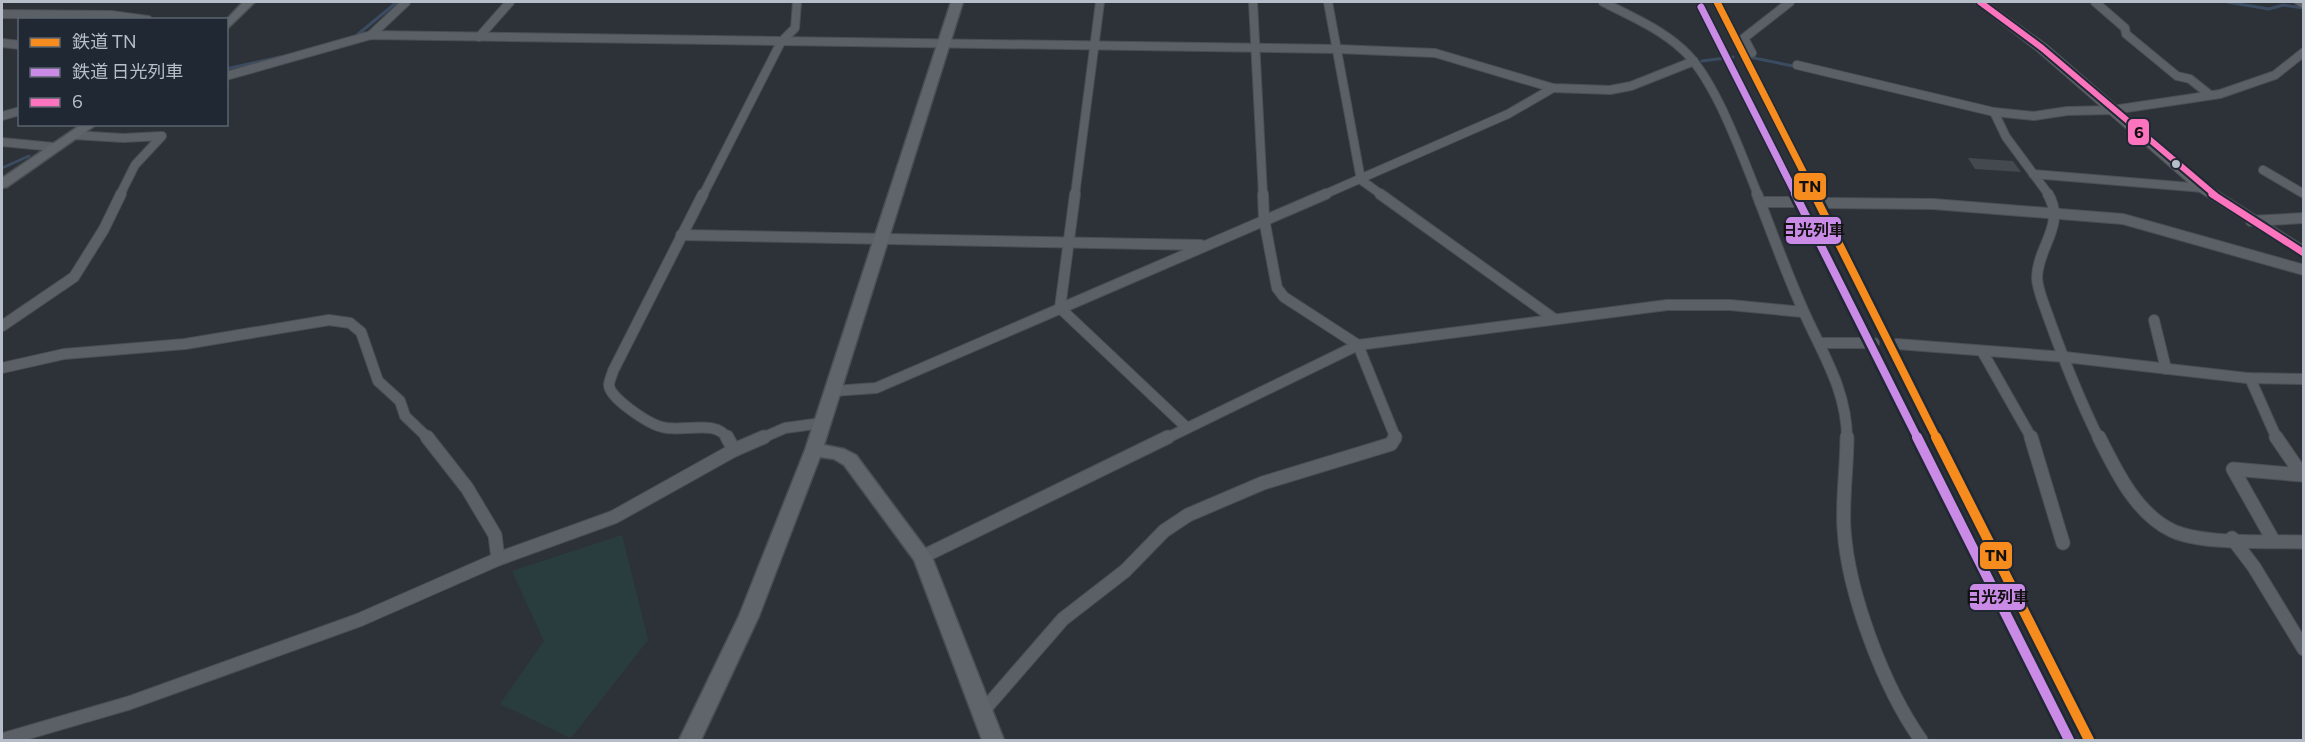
<svg xmlns="http://www.w3.org/2000/svg" width="2305" height="742" font-family="Commissioner,'Noto Sans JP',sans-serif">
  <style>
    .green { fill: #293d3f }
    .lines { fill: none; stroke-linecap: round; stroke-linejoin: round }
    .stream { stroke: #3b4c62; stroke-width: 3 }
    .building { fill: #44494f }
    .street-far2-casing { stroke: #4a4e53; stroke-width: 10 }
    .street-far1-casing { stroke: #4a4e53; stroke-width: 12 }
    .street-casing { stroke: #4a4e53; stroke-width: 15 }
    .secondary-casing { stroke: #4a4e53; stroke-width: 3 }
    .primary-casing { stroke: #4a4e55; stroke-width: 2 }
    .street-far2 { stroke: #5b6067; stroke-width: 8 }
    .street-far1 { stroke: #5b6067; stroke-width: 10 }
    .street { stroke: #5b6067; stroke-width: 13 }
    .secondary { fill: #60646b; fill-rule: evenodd }
    .primary { fill: #5e6368; fill-rule: evenodd }
    .bus-1-far1-casing { stroke: #1f2833; stroke-width: 10 }
    .bus-1-casing { stroke: #1f2833; stroke-width: 11 }
    .bus-1-far1 { stroke: #fc73be; stroke-width: 6 }
    .bus-1 { stroke: #fc73be; stroke-width: 7 }
    .rail-1-far2-casing { stroke: #1f2833; stroke-width: 10 }
    .rail-1-far1-casing { stroke: #1f2833; stroke-width: 13 }
    .rail-1-casing { stroke: #1f2833; stroke-width: 15 }
    .rail-2-far2-casing { stroke: #1f2833; stroke-width: 10 }
    .rail-2-far1-casing { stroke: #1f2833; stroke-width: 13 }
    .rail-2-casing { stroke: #1f2833; stroke-width: 15 }
    .rail-1-far2 { stroke: #f68b1e; stroke-width: 7 }
    .rail-1-far1 { stroke: #f68b1e; stroke-width: 8 }
    .rail-1 { stroke: #f68b1e; stroke-width: 10 }
    .rail-2-far2 { stroke: #ca8be6; stroke-width: 7 }
    .rail-2-far1 { stroke: #ca8be6; stroke-width: 8 }
    .rail-2 { stroke: #ca8be6; stroke-width: 10 }
    .bus-dot { fill: #b6bec9; stroke: #1f2833; stroke-width: 2 }
    .line-badge { stroke: #1f2833; stroke-width: 2 }
    .pale-badge-label { font-size: 16px; text-anchor: middle; font-weight: bold; fill: #111 }
  </style>
  <rect width="100%" height="100%" fill="#2c3238"/>
  <!-- green -->
  <path class="green" d="M622 535 648 640 571 738 500 704 544 641 512 571Z"/>
  <g class="lines">
    <!-- stream -->
    <g class="stream">
      <path d="M2227 2 2269 9 2283 5 2304 8"/>
      <path d="M357 35 397 2"/>
      <path d="M1749 57 1798 67"/>
      <path d="M1702 61 1733 57"/>
      <path d="M226 69 280 57"/>
      <path d="M2 168 29 156"/>
    </g>
  </g>
  <!-- building -->
  <path class="building" d="M1968 158 2013 161 2021 172 1975 169Z"/>
  <g class="lines">
    <!-- street-far2 casing -->
    <g class="street-far2-casing">
      <g id="street-far2">
        <path d="M1253 2 1263 195"/>
        <path d="M1328 2 1361 180 1382 195"/>
        <path d="M1603 2C1630 16 1659 28 1682 49 1715 78 1741 154 1758 195"/>
        <path d="M2095 2 2125 28 2126 34 2177 76 2190 79 2210 95"/>
        <path d="M2 14 111 15 148 20"/>
        <path d="M371 35 406 2"/>
        <path d="M479 37 510 2"/>
        <path d="M2 43 20 45"/>
        <path d="M1752 53 1744 38 1790 2"/>
        <path d="M1797 65 1994 112 2034 116 2067 111 2113 110 2220 94 2275 75 2304 52"/>
        <path d="M226 76 371 35 1337 49 1435 53 1553 88 1610 90 1631 86 1694 61"/>
        <path d="M1994 112 2006 137 2049 195"/>
        <path d="M2 116 20 111"/>
        <path d="M73 135 123 138 162 136 135 165 120 195"/>
        <path d="M2 142 54 147"/>
        <path d="M2263 170 2304 194"/>
        <path d="M2033 174 2203 188"/>
        <path d="M703 195 781 42 795 28 797 2"/>
        <path d="M1075 195 1100 2"/>
        <path d="M1323 195 1508 114 1553 88"/>
      </g>
    </g>
    <!-- street-far1 casing -->
    <g class="street-far1-casing">
      <g id="street-far1">
        <path d="M703 194 613 371C612 375 609 381 609 385 609 398 649 424 662 427 682 433 716 418 728 439"/>
        <path d="M1263 194 1264 219 1277 288 1284 297 1358 345 1396 439"/>
        <path d="M1380 194 1553 318"/>
        <path d="M1757 194C1772 233 1786 272 1803 310 1822 353 1847 390 1847 439"/>
        <path d="M2048 194C2066 225 2038 246 2037 277 2037 289 2044 304 2048 316 2063 358 2079 399 2099 439"/>
        <path d="M1760 202H1801"/>
        <path d="M1826 203 1933 204 2123 219 2304 270"/>
        <path d="M2251 221 2304 218"/>
        <path d="M681 235 1201 245"/>
        <path d="M1060 308 1075 194"/>
        <path d="M1060 308 1186 427"/>
        <path d="M2154 320 2166 369"/>
        <path d="M2 326 74 277 104 229 121 194"/>
        <path d="M1819 343H1874"/>
        <path d="M1897 344 2065 357 2247 378 2304 379"/>
        <path d="M1982 351 2032 439"/>
        <path d="M2 368 64 354 185 344 329 320 350 323 361 332 378 381 400 401 405 416 429 439"/>
        <path d="M2250 378 2277 439"/>
        <path d="M833 391 876 388 1326 194"/>
        <path d="M760 439 785 428 822 423"/>
        <path d="M1165 439 1358 345 1667 305H1730L1803 312"/>
      </g>
    </g>
    <!-- street casing -->
    <g class="street-casing">
      <g id="street">
        <path d="M427 437 467 488 495 535 498 559"/>
        <path d="M727 437 734 450"/>
        <path d="M1847 437C1847 468 1842 499 1844 529 1848 593 1884 688 1921 740"/>
        <path d="M2031 437 2063 543"/>
        <path d="M2099 437C2116 471 2136 513 2171 530 2200 545 2270 541 2304 542"/>
        <path d="M2232 538 2254 567 2304 649"/>
        <path d="M2273 540 2233 469 2302 475 2276 437"/>
        <path d="M922 557 1168 437"/>
        <path d="M983 711 1063 619 1125 571 1164 531 1188 515 1263 483 1391 444 1395 437"/>
        <path d="M2 740 129 703 359 620 498 559 614 517 734 450 764 437"/>
      </g>
    </g>
    <!-- secondary casing -->
    <g class="secondary-casing">
      <g id="secondary">
        <path d="M243 2H255L226 30V20Z"/>
        <path d="M951 2H963L824 445 844 449 856 455 932 557 1004 740H982L914 560 844 465 834 459 820 457 759 616 701 740H679L739 616 805 450Z"/>
        <path d="M82 124H97L7 187 2 188V178Z"/>
      </g>
    </g>
    <!-- primary casing -->
    <g class="primary-casing">
      <g id="primary">
        <path d="M1974 2H1987L2047 45 2208 185 2304 246V258L2198 191 2037 51Z"/>
        <path d="M2293 2H2304V9Z"/>
      </g>
    </g>
    <!-- street-far2 -->
    <use href="#street-far2" class="street-far2"/>
    <!-- street-far1 -->
    <use href="#street-far1" class="street-far1"/>
    <!-- street -->
    <use href="#street" class="street"/>
    <!-- secondary -->
    <use href="#secondary" class="secondary"/>
    <!-- primary -->
    <use href="#primary" class="primary"/>
    <!-- bus-1-far1 casing -->
    <g class="bus-1-far1-casing">
      <path id="bus-1-far1" d="M1980 2 2042 48 2215 195"/>
    </g>
    <!-- bus-1 casing -->
    <g class="bus-1-casing">
      <path id="bus-1" d="M2212 194 2304 253"/>
    </g>
    <!-- bus-1-far1 -->
    <use href="#bus-1-far1" class="bus-1-far1"/>
    <!-- bus-1 -->
    <use href="#bus-1" class="bus-1"/>
    <!-- rail-1-far2 casing -->
    <g class="rail-1-far2-casing">
      <path id="rail-1-far2" d="M1717 2 1815 195"/>
    </g>
    <!-- rail-1-far1 casing -->
    <g class="rail-1-far1-casing">
      <path id="rail-1-far1" d="M1814 194 1937 439"/>
    </g>
    <!-- rail-1 casing -->
    <g class="rail-1-casing">
      <path id="rail-1" d="M1936 437 2089 740"/>
    </g>
    <!-- rail-2-far2 casing -->
    <g class="rail-2-far2-casing">
      <path id="rail-2-far2" d="M1701 7 1796 195"/>
    </g>
    <!-- rail-2-far1 casing -->
    <g class="rail-2-far1-casing">
      <path id="rail-2-far1" d="M1795 194 1918 439"/>
    </g>
    <!-- rail-2 casing -->
    <g class="rail-2-casing">
      <path id="rail-2" d="M1917 437 2069 740"/>
    </g>
    <!-- rail-1-far2 -->
    <use href="#rail-1-far2" class="rail-1-far2"/>
    <!-- rail-1-far1 -->
    <use href="#rail-1-far1" class="rail-1-far1"/>
    <!-- rail-1 -->
    <use href="#rail-1" class="rail-1"/>
    <!-- rail-2-far2 -->
    <use href="#rail-2-far2" class="rail-2-far2"/>
    <!-- rail-2-far1 -->
    <use href="#rail-2-far1" class="rail-2-far1"/>
    <!-- rail-2 -->
    <use href="#rail-2" class="rail-2"/>
  </g>
  <!-- markers -->
  <circle class="bus-dot" cx="2176" cy="164" r="5"/>
  <g class="line-badge">
    <rect x="2127" y="118" width="23" height="28" rx="6" fill="#fc73be"/>
    <rect x="1793" y="172" width="34" height="29" rx="6" fill="#f68b1e"/>
    <rect x="1785" y="216" width="57" height="29" rx="6" fill="#ca8be6"/>
    <rect x="1979" y="541" width="34" height="29" rx="6" fill="#f68b1e"/>
    <rect x="1969" y="583" width="57" height="28" rx="6" fill="#ca8be6"/>
  </g>
  <g class="pale-badge-label">
    <text x="2139" y="138">6</text>
    <text x="1810" y="192">TN</text>
    <text x="1813" y="236">日光列車</text>
    <text x="1996" y="561">TN</text>
    <text x="1997" y="603">日光列車</text>
  </g>
  <!-- border -->
  <rect width="2305" height="742" fill="none" stroke="#b6bec9" stroke-width="6"/>
  <!-- legend -->
  <rect x="18" y="18" width="210" height="108" fill="#1f2833" stroke="#5b646f" stroke-width="1.5"/>
  <rect x="30" y="38" width="30" height="9" fill="#f68b1e" stroke="#5b646f" stroke-width="1.5"/>
  <text x="72" y="48" font-size="18" fill="#b6bec9">鉄道 TN</text>
  <rect x="30" y="68" width="30" height="9" fill="#ca8be6" stroke="#5b646f" stroke-width="1.5"/>
  <text x="72" y="78" font-size="18" fill="#b6bec9">鉄道 日光列車</text>
  <rect x="30" y="98" width="30" height="9" fill="#fc73be" stroke="#5b646f" stroke-width="1.5"/>
  <text x="72" y="108" font-size="18" fill="#b6bec9">6</text>
</svg>
